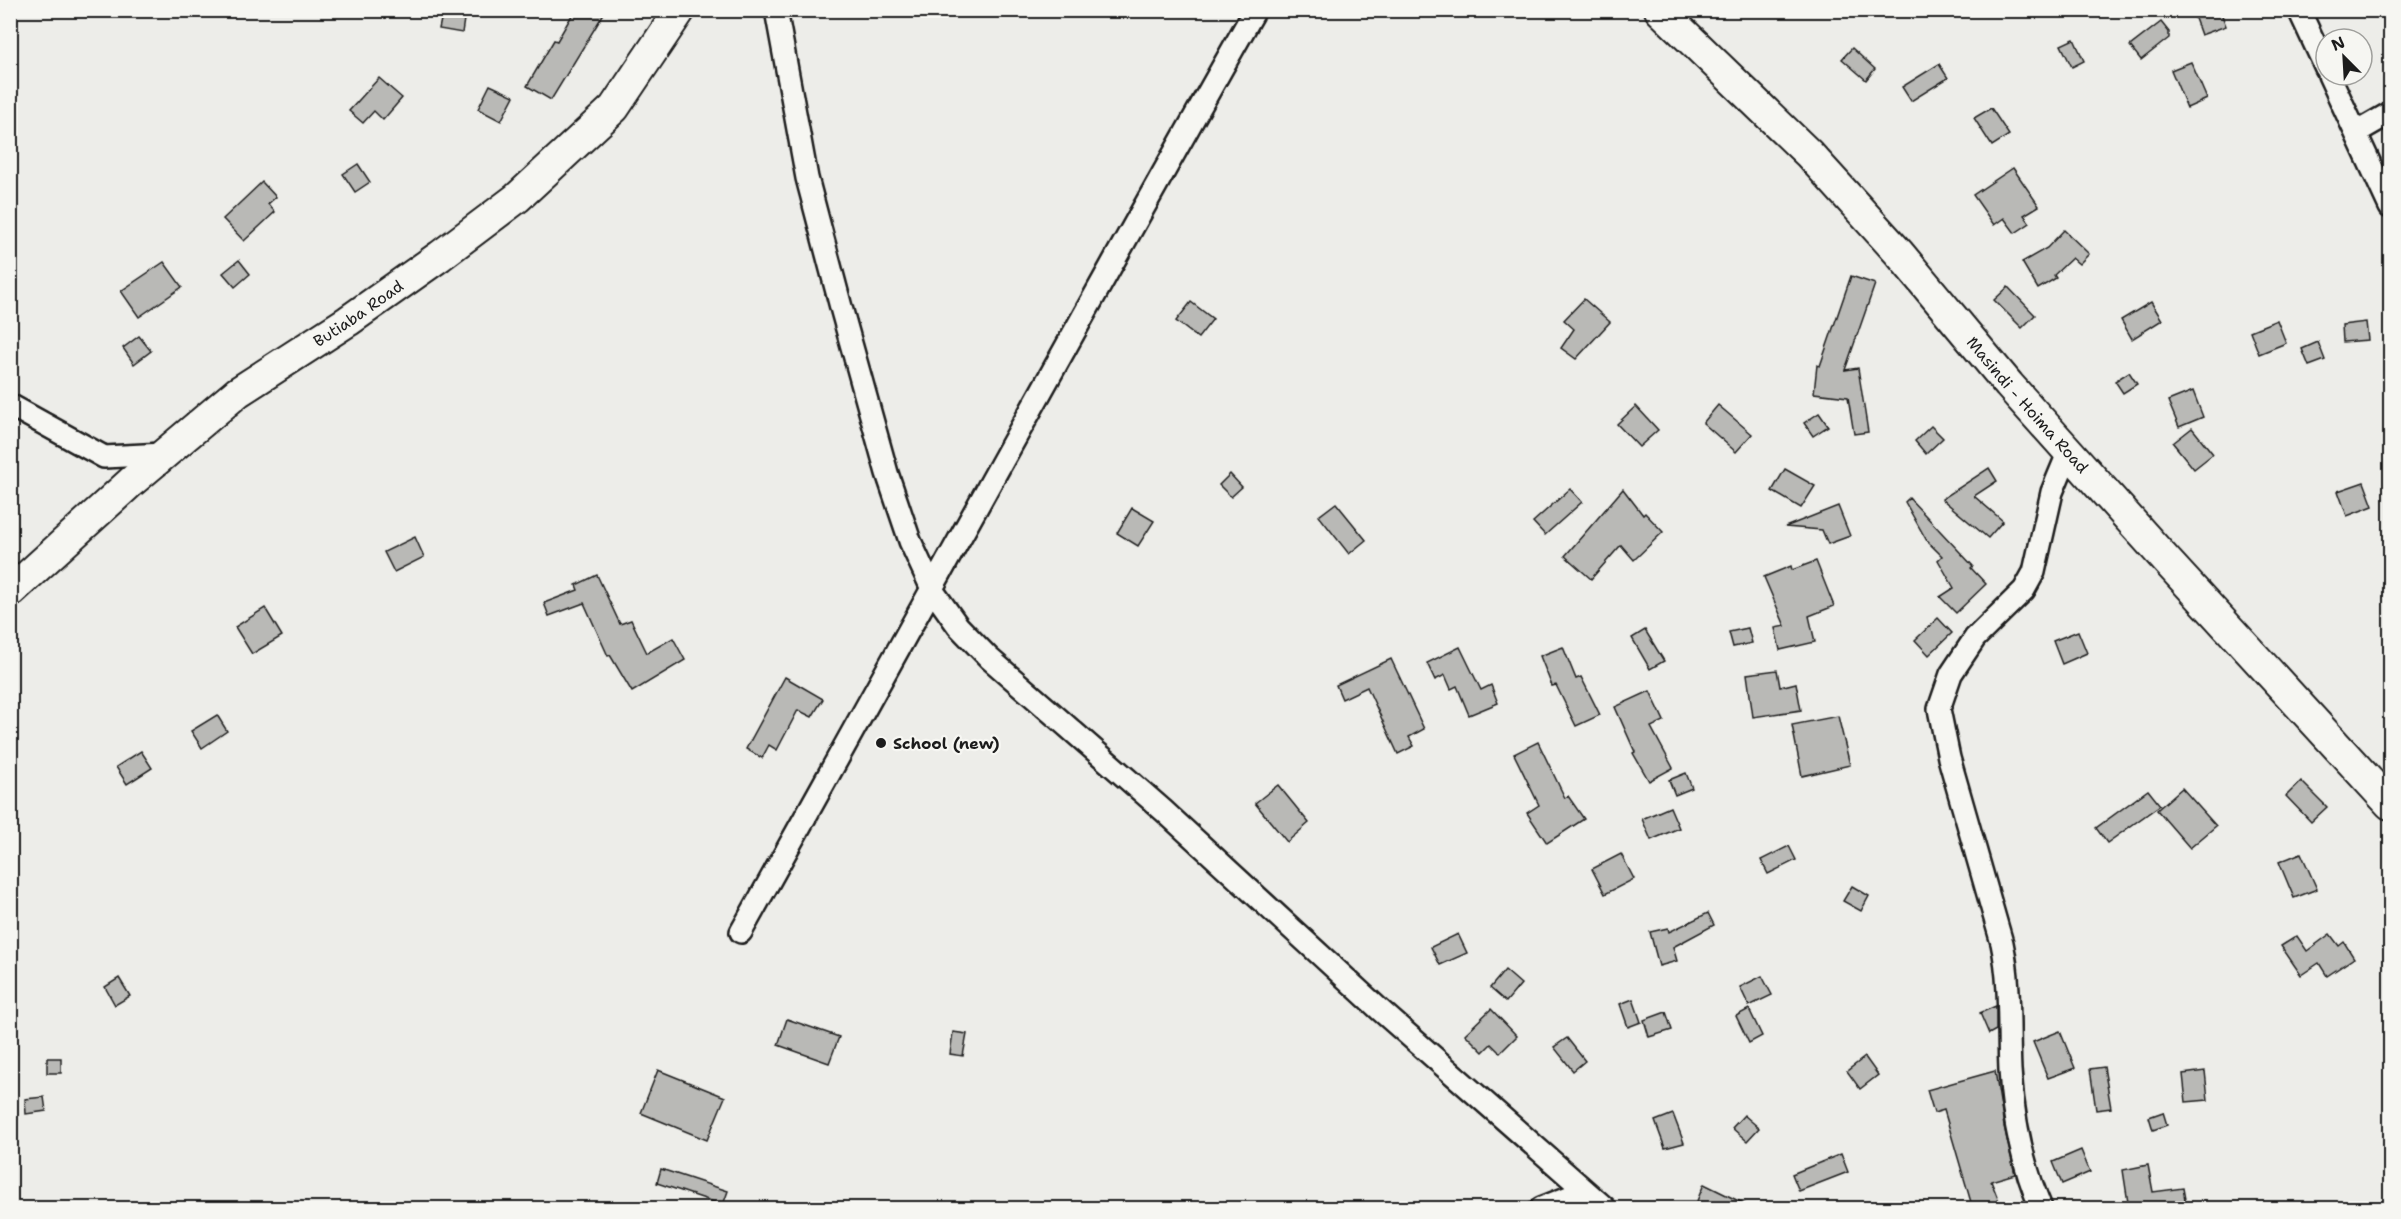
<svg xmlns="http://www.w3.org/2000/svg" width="2401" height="1219" font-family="'Shantell Sans',sans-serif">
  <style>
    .building { fill: #b9b9b6; stroke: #1c1c1c; stroke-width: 1.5 }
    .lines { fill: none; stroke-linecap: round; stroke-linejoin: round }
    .minor-casing { stroke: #1c1c1c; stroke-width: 26 }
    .secondary-casing { stroke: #1c1c1c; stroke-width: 34 }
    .minor { stroke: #f6f6f2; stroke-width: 21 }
    .secondary { stroke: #f6f6f2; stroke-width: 30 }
    .poi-dot { fill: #1c1c1c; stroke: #f6f6f2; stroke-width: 2 }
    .labels { text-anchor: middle; stroke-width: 4.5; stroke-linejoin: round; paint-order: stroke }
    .street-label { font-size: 16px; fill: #1c1c1c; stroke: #f6f6f2 }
    .poi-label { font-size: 16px; font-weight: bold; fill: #1c1c1c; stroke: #f6f6f2; text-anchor: start }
  </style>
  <rect width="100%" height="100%" fill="#edede9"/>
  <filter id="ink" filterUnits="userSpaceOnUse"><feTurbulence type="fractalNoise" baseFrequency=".0167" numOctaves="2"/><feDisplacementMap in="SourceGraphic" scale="12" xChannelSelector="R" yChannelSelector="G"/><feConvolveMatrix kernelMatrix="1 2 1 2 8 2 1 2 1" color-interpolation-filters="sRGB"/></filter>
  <g filter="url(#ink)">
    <!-- building -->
    <g class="building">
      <path d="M443 10 465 12 462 33 439 29Z"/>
      <path d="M575 10H606L551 100 527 86 554 40 557 41Z"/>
      <path d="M2192 10H2220L2226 26 2201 35Z"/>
      <path d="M2161 22 2169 32V38L2141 60 2130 46Z"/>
      <path d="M2074 39 2084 61 2072 67 2061 45Z"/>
      <path d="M1852 48 1875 69 1866 80 1842 59Z"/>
      <path d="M2191 62 2207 99 2187 108 2171 70Z"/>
      <path d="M1939 64 1948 78 1911 101 1902 87Z"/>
      <path d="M379 78 402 98 383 120 374 111 363 123 349 111Z"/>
      <path d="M490 85 514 96 501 121 478 109Z"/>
      <path d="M1991 108 2009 135 1992 146 1974 118Z"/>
      <path d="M358 164 370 182 355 192 343 174Z"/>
      <path d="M2013 168 2039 206 2024 215 2030 223 2015 233 2004 218 1994 225 1973 195Z"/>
      <path d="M262 182 276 197 268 204 275 212 244 241 223 219Z"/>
      <path d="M2064 230 2089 254 2079 264 2072 258 2054 275 2056 278 2038 289 2022 262 2047 248Z"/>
      <path d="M239 260 250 274 235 287 223 273Z"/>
      <path d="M164 262 182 287 139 317 121 291Z"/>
      <path d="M1851 276 1875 284 1845 370 1858 368 1868 432 1854 434 1848 397 1814 393 1817 365 1820 366Z"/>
      <path d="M2008 287 2035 315 2022 328 1994 300Z"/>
      <path d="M1584 299 1610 322 1576 359 1561 348 1574 329 1564 320Z"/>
      <path d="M1191 302 1213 319 1198 338 1176 321Z"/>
      <path d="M2151 302 2162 320 2132 339 2121 320Z"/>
      <path d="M2277 320 2286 343 2259 354 2250 331Z"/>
      <path d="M2366 322 2368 340 2343 342 2342 325Z"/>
      <path d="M139 336 151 351 134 364 123 348Z"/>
      <path d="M2318 342 2325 360 2309 366 2302 349Z"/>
      <path d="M2129 372 2137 384 2123 393 2115 381Z"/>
      <path d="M2193 391 2203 417 2179 427 2168 401Z"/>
      <path d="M1718 405 1752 434 1736 452 1703 423Z"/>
      <path d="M1636 406 1658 430 1639 447 1617 424Z"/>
      <path d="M1819 413 1828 426 1813 436 1804 423Z"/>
      <path d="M1931 426 1943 438 1926 454 1915 441Z"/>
      <path d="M2192 428 2213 454 2194 469 2173 443Z"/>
      <path d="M1989 468 1997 481 1974 496 2003 521 1988 538 1942 499Z"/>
      <path d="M1785 469 1815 486 1801 508 1772 491Z"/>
      <path d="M1230 474 1242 487 1231 497 1219 485Z"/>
      <path d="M2364 482 2373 506 2347 516 2338 491Z"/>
      <path d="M1570 489 1582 502 1545 535 1533 522Z"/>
      <path d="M1623 489 1643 515 1645 513 1663 532 1634 560 1621 545 1591 579 1565 556Z"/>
      <path d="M1909 498 1973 566 1971 568 1986 584 1956 613 1940 597 1954 588 1938 560 1942 556 1927 541 1905 502Z"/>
      <path d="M1336 503 1366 540 1349 554 1319 516Z"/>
      <path d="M1838 506 1850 536 1828 544 1822 530 1785 527Z"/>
      <path d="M1132 508 1154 521 1138 546 1117 533Z"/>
      <path d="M415 537 424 557 394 572 384 552Z"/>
      <path d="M1816 561 1834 606 1809 616 1815 642 1780 650 1775 628 1785 626 1764 577 1791 566 1792 570Z"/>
      <path d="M597 575 620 624 631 620 647 653 673 638 685 660 632 692 610 655 608 656 584 603 549 616 544 603 578 590 576 585Z"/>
      <path d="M265 608 282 636 252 654 235 627Z"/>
      <path d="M1938 618 1952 633 1929 655 1915 640Z"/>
      <path d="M1748 628 1752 643 1733 647 1729 632Z"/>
      <path d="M1645 630 1664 661 1650 669 1632 638Z"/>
      <path d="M2078 631 2087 653 2062 664 2053 641Z"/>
      <path d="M1460 647 1481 690 1491 685 1498 703 1469 715 1457 686 1451 689 1445 675 1435 680 1427 663Z"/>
      <path d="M1563 647 1576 679 1581 677 1600 715 1576 726 1556 685 1552 686 1540 656Z"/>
      <path d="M1391 659 1424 729 1409 737 1414 746 1398 754 1367 687 1342 699 1336 685Z"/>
      <path d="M1777 670 1780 687 1796 683 1801 710 1753 717 1747 674Z"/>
      <path d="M785 677 823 699 812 717 798 710 777 750 769 745 762 758 746 749Z"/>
      <path d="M1650 691 1664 721 1651 727 1673 768 1649 781 1633 753 1635 752 1615 707Z"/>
      <path d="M217 715 227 731 202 748 191 731Z"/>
      <path d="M1838 716 1850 765 1802 776 1792 725Z"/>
      <path d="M1538 742 1565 798 1568 796 1584 819 1547 843 1527 813 1539 805 1514 754Z"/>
      <path d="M141 751 152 768 127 784 116 767Z"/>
      <path d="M1686 773 1692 788 1675 795 1669 780Z"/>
      <path d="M2301 781 2327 807 2311 822 2286 796Z"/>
      <path d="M1278 785 1309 823 1287 842 1255 803Z"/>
      <path d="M2182 788 2216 826 2190 848 2157 810Z"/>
      <path d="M2148 790 2160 805 2107 843 2096 828Z"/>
      <path d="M1670 807 1679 828 1651 840 1642 819Z"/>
      <path d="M1789 846 1796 860 1768 874 1761 860Z"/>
      <path d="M2301 853 2317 889 2294 898 2279 862Z"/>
      <path d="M1621 854 1634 879 1605 894 1592 869Z"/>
      <path d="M1852 886 1869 896 1861 911 1843 901Z"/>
      <path d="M1708 913 1714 925 1673 947 1677 961 1659 966 1650 932 1668 928 1669 932Z"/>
      <path d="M1458 934 1467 953 1440 965 1431 947Z"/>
      <path d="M2330 934 2339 946 2344 942 2354 958 2327 976 2319 963 2301 975 2281 946 2297 936 2307 951Z"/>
      <path d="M1505 970 1521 984 1506 1002 1490 988Z"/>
      <path d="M1762 976 1772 995 1749 1006 1740 987Z"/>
      <path d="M119 978 130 996 115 1005 105 987Z"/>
      <path d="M1633 999 1641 1022 1628 1027 1620 1004Z"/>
      <path d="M1996 1006V1030L1989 1034 1980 1013Z"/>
      <path d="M1491 1009 1517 1036 1500 1053 1491 1044 1483 1052 1465 1034Z"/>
      <path d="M1749 1009 1762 1036 1749 1043 1736 1016Z"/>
      <path d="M1666 1012 1672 1030 1649 1037 1644 1020Z"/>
      <path d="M787 1019 839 1037 829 1063 778 1045Z"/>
      <path d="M2060 1031 2075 1068 2048 1078 2033 1042Z"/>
      <path d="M953 1032 967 1034 963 1056 950 1054Z"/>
      <path d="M1567 1038 1585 1061 1573 1071 1554 1047Z"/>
      <path d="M1865 1057 1878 1075 1860 1089 1847 1071Z"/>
      <rect x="47" y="1058" width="14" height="15"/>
      <path d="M2104 1067 2111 1108 2096 1110 2090 1069Z"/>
      <path d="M658 1070 725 1097 707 1140 641 1113Z"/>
      <path d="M1995 1071 2004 1126 2015 1174 1991 1181 2002 1209H1973L1944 1110 1934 1113 1927 1090Z"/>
      <path d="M2205 1071 2208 1100 2186 1102 2183 1074Z"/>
      <path d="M44 1097 46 1111 26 1114 25 1099Z"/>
      <path d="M2163 1112 2167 1125 2153 1130 2149 1117Z"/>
      <path d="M1673 1114 1684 1143 1665 1148 1655 1121Z"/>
      <path d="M1744 1115 1759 1128 1747 1141 1732 1128Z"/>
      <path d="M2081 1150 2090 1172 2062 1184 2053 1162Z"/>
      <path d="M1841 1154 1848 1172 1799 1191 1792 1174Z"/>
      <path d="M2148 1165 2153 1192 2183 1188 2186 1205 2161 1209H2129L2123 1170Z"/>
      <path d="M661 1169 728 1191 723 1205 657 1183Z"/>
      <path d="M1704 1184 1755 1209H1713L1697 1201Z"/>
    </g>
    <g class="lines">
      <!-- minor casing -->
      <g class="minor-casing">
        <g id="minor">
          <path d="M776 10 807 178 842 311 887 473 910 541 933 591 958 626 989 658 1164 811 1379 1009 1605 1208"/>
          <path d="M2299 10 2326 68"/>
          <path d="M2329 75 2390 207"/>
          <path d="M2357 132 2390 113"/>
          <path d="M10 405 104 457 164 454"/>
          <path d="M741 932C913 625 1081 316 1255 10"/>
          <path d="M1541 1208 1584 1191"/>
          <path d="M2041 1208C2022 1164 2013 1119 2010 1070 2008 1027 2011 985 2002 943L1949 758 1939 709 1951 674 1975 638 2024 590 2034 572 2052 492 2069 451"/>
        </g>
      </g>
      <!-- secondary casing -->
      <g class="secondary-casing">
        <g id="secondary">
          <path id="s1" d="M1660 10 1809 154 1899 253 2009 385 2166 560 2390 804"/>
          <path id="s2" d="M10 592 131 482 238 392 348 321 440 256 517 198 614 108 680 10"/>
        </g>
      </g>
      <!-- minor -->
      <use href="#minor" class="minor"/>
      <!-- secondary -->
      <use href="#secondary" class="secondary"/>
    </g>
  </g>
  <!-- markers -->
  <circle class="poi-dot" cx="881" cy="743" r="6"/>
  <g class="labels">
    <!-- street labels -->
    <g class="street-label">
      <text dy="6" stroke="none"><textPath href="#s2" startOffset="447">Butiaba Road</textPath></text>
      <text dy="6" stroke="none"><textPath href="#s1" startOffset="540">Masindi - Hoima Road</textPath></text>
    </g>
    <!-- poi labels -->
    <g class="poi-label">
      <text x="893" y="749">School (new)</text>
    </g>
  </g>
  <!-- margin -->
  <rect width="2401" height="1219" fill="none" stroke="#f6f6f2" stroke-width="36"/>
  <rect x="18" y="18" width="2365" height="1183" fill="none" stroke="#1c1c1c" stroke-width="2" filter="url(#ink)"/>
  <!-- north arrow -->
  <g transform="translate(2344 57) rotate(336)"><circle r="28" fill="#f6f6f2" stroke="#9f9f9c" stroke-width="1.5"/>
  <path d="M0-4.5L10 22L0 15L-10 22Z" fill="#1c1c1c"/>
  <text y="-9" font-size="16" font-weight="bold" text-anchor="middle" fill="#1c1c1c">N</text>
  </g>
</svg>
